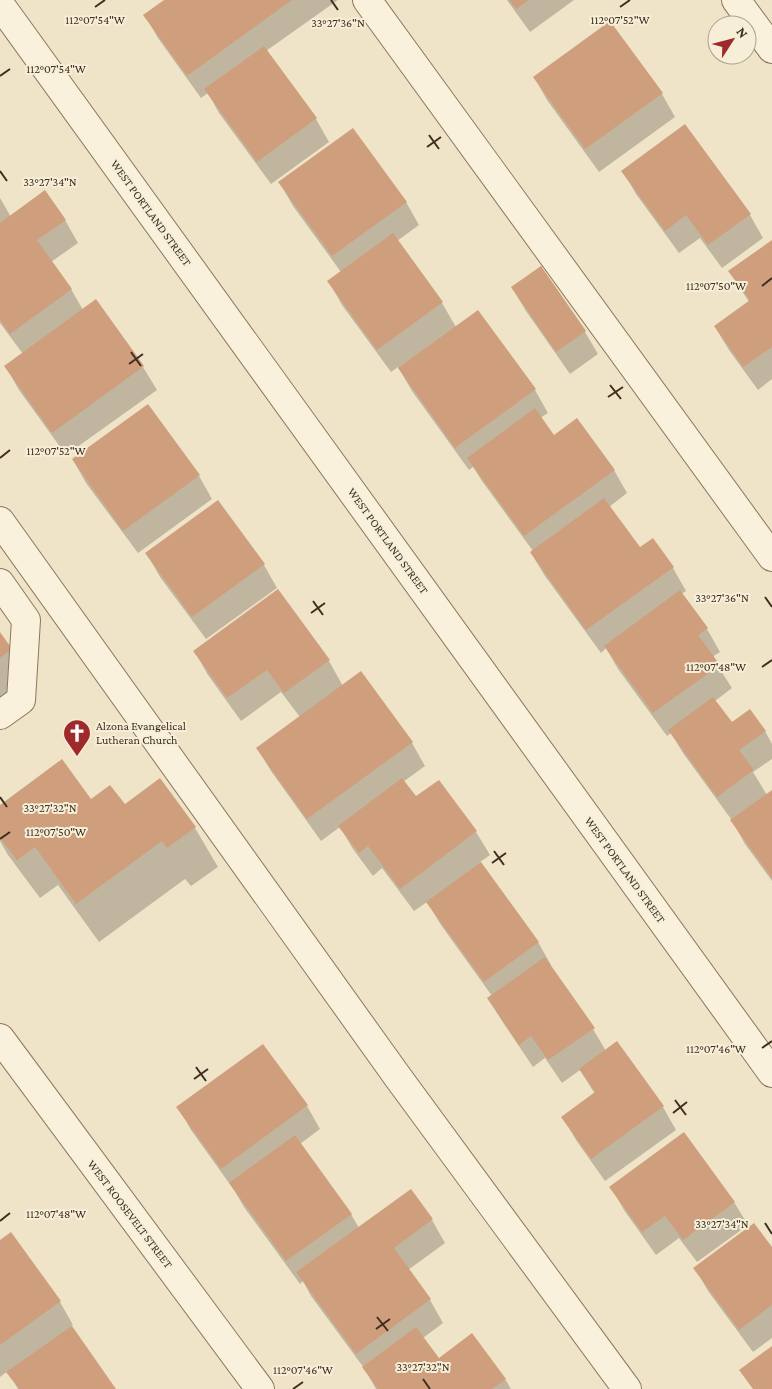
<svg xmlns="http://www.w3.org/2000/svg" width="772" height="1389" font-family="'Crimson Pro',serif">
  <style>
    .shadow { fill: #0003 }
    .building { fill: #cf9f7d }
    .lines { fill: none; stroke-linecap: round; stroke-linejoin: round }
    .minor-casing { stroke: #8d765c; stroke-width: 30 }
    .minor { stroke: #faf1dc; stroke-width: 28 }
    .ticks { fill: none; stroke: #3d2e20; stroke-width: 2 }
    .labels { text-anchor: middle; stroke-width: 4; stroke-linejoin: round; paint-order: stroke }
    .street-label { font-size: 12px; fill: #3d2e20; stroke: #f7eed8 }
    .poi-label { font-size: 12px; fill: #3d2e20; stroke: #f7eed8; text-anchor: start }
    .ticks-label { font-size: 12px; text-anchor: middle; fill: #3d2e20; stroke: #f7eed8; stroke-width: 4; stroke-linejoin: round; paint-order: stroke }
  </style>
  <rect width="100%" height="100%" fill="#f0e4c8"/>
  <!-- shadow -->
  <g class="shadow">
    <path d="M166 0H338L266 51 316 119 329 142 271 184 219 113 208 93 201 98 158 38 145 15Z"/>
    <path d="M507 0H574L530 32Z"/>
    <path d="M534 77 662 94 675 117 599 172 547 100Z"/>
    <path d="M685 126 750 215 763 238 722 268 700 238 679 253 636 194 623 171Z"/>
    <path d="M280 183 406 202 419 225 397 241 442 303 456 327 535 390 548 413 540 418 554 437 614 470 627 493 609 507 640 549 673 568 686 591 681 594 707 629 720 652 712 657 732 688 715 701 731 724 765 731 772 744V759L753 772 767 795 772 792V881L745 844 731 819 683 753 671 733 667 736 618 669 606 648 601 653 545 576 531 553 533 551 482 481 473 467 469 470 412 391 398 367 391 372 342 305 329 282 341 272 293 206Z"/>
    <path d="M0 198 11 217 65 220 78 243 51 262 71 289 83 310 96 301 143 367 157 390 66 455 19 390 6 367 23 354 0 323Z"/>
    <path d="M772 242V379L758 390 729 350 715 327 749 302 730 272Z"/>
    <path d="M512 288 585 332 598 354 570 374 526 311Z"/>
    <path d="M148 405 199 476 212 499 138 553 86 483 73 460Z"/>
    <path d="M147 554 264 565 277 588 206 639 160 577Z"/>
    <path d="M278 591 329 661 343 686 412 743 425 766 403 782 416 798 438 781 476 832 490 855 480 862 538 942 551 965 550 966 593 1029 606 1051 663 1107 676 1130 605 1181 576 1140 563 1117 595 1094 580 1070 562 1083 545 1058 533 1067 502 1021 488 998 492 996 441 925 427 902 414 911 382 868 373 876 353 849 340 827 321 841 271 771 257 748 300 717 281 692 241 721 208 675 195 652Z"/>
    <path d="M0 634 11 649 34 688 0 713Z"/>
    <path d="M160 780 195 828 218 867 191 886 185 879 99 942 58 885 40 898 8 855 0 841V806L91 800 124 806Z"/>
    <path d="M263 1045 307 1106 320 1129 300 1144 351 1214 359 1228 432 1220 445 1243 408 1270 430 1300 443 1323 423 1338 439 1360 505 1379 511 1389H376L364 1368 311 1296 303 1281 300 1284 244 1207 234 1190 191 1130 178 1107Z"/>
    <path d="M611 1187 734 1202 748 1225 697 1262 679 1238 656 1255 624 1210Z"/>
    <path d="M11 1234 60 1302 73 1325 71 1326 115 1389H18L8 1371 0 1377V1242Z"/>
    <path d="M772 1249V1338L753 1352 708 1291 695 1268Z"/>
  </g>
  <!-- building -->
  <g class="building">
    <path d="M164 0H292L187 76 143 15Z"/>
    <path d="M509 0H529L516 9Z"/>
    <path d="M610 21 663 93 585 149 533 77Z"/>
    <path d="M264 46 317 118 257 162 204 89Z"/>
    <path d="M685 124 751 214 708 245 686 215 665 231 621 171Z"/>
    <path d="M353 128 407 202 332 256 278 182Z"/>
    <path d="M45 190 66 220 37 240 72 289 10 334 0 320V223Z"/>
    <path d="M393 233 443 302 377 350 327 281Z"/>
    <path d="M772 240V347L743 367 714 326 750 300 728 271Z"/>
    <path d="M541 266 586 331 556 352 511 287Z"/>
    <path d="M96 299 144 366 52 433 4 366Z"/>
    <path d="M478 310 536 389 455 448 398 368Z"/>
    <path d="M148 404 200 475 123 531 72 459Z"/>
    <path d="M535 408 554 435 577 418 615 470 524 536 467 458Z"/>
    <path d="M604 498 640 547 653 538 674 567 586 630 530 552Z"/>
    <path d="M218 500 265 564 192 617 145 553Z"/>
    <path d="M278 589 330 660 284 693 267 670 227 698 193 651Z"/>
    <path d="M680 590 708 628 698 635 720 665 653 713 604 646Z"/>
    <path d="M0 632 12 649 0 658Z"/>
    <path d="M361 671 413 742 307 819 256 748Z"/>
    <path d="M713 697 732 722 750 709 766 731 739 750 754 770 717 797 668 730Z"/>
    <path d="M62 759 91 799 110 785 125 804 160 778 196 827 167 848 162 841 76 904 35 847 17 860 0 838V805Z"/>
    <path d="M402 778 416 796 439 780 477 831 400 889 368 846 359 853 338 826Z"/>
    <path d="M772 790V878L730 820Z"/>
    <path d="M481 862 539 942 484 982 426 902Z"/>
    <path d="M545 957 595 1028 548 1060 531 1036 519 1045 487 998Z"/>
    <path d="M617 1041 664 1106 591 1159 561 1117 595 1092 579 1069Z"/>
    <path d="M263 1044 308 1105 221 1169 176 1107Z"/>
    <path d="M684 1132 735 1202 683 1240 665 1216 642 1232 609 1187Z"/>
    <path d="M295 1135 352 1214 286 1261 229 1183Z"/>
    <path d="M411 1189 433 1219 394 1248 431 1299 356 1354 296 1272Z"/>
    <path d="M754 1223 772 1247V1305L739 1330 693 1268Z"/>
    <path d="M11 1232 61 1301 0 1345V1240Z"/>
    <path d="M72 1326 116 1389H19L6 1372Z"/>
    <path d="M416 1327 439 1358 472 1333 506 1379 492 1389H378L362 1367Z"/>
    <path d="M772 1346V1389H753L739 1370Z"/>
  </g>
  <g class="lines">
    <!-- minor casing -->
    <g class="minor-casing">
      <g id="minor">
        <path d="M367 0 772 557"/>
        <path d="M736 0 772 49"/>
        <path d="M4 10 772 1073"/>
        <path d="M0 521 397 1076 627 1389"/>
        <path d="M0 583 26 620 21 700 0 715"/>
        <path d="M0 1038 260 1389"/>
      </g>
    </g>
    <!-- minor -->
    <use href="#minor" class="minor"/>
  </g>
  <!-- ticks -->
  <path class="ticks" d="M331 0 338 10M95 7 105 0M620 7 630 0M0 76 10 69M429 135 439 149M427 147 441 137M0 171 7 181M762 286 772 278M131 352 141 366M129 364 143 354M610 385 621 399M608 397 623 387M0 458 10 450M765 597 772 607M313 601 323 615M311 613 325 603M762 667 772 660M0 797 7 807M0 839 10 832M494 851 504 865M492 863 506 853M762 1048 772 1041M196 1067 206 1081M194 1079 208 1069M675 1100 686 1115M673 1113 687 1102M0 1221 10 1213M765 1223 772 1234M377 1317 388 1331M376 1329 390 1319M423 1379 430 1389M293 1389 303 1382"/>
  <!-- icons -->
  <defs>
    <g id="church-pin" transform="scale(1.4375)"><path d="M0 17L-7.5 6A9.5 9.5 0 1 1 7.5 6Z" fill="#9e2a2b" stroke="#f7eed8"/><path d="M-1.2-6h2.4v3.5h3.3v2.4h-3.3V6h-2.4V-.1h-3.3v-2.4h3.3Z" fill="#fff"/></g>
  </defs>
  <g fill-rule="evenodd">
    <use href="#church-pin" x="77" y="733"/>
  </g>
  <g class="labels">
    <!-- street labels -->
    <g class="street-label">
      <text transform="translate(151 213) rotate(54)" y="4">WEST PORTLAND STREET</text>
      <text transform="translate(388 541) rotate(54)" y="4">WEST PORTLAND STREET</text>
      <text transform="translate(625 870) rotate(54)" y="4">WEST PORTLAND STREET</text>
      <text transform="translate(130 1214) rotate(53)" y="4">WEST ROOSEVELT STREET</text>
    </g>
    <!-- poi labels -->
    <g class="poi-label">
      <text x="96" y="730">Alzona Evangelical<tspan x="96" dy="14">Lutheran Church</tspan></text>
    </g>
  </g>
  <g class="ticks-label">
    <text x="95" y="24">112°07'54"W</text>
    <text x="620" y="24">112°07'52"W</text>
    <text x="338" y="27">33°27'36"N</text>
    <text x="56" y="73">112°07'54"W</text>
    <text x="50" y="186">33°27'34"N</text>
    <text x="716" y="290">112°07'50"W</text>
    <text x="56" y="455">112°07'52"W</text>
    <text x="722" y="602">33°27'36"N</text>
    <text x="716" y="671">112°07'48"W</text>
    <text x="50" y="812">33°27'32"N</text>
    <text x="56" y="836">112°07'50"W</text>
    <text x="716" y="1053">112°07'46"W</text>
    <text x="56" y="1218">112°07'48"W</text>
    <text x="722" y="1228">33°27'34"N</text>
    <text x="423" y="1371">33°27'32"N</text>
    <text x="303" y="1374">112°07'46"W</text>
  </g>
  <!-- north arrow -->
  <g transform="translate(732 40) rotate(54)"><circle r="24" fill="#f7eed8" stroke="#ada18e"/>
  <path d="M0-4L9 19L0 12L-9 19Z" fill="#9e2a2b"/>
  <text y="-8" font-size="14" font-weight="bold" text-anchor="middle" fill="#3d2e20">N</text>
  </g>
</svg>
